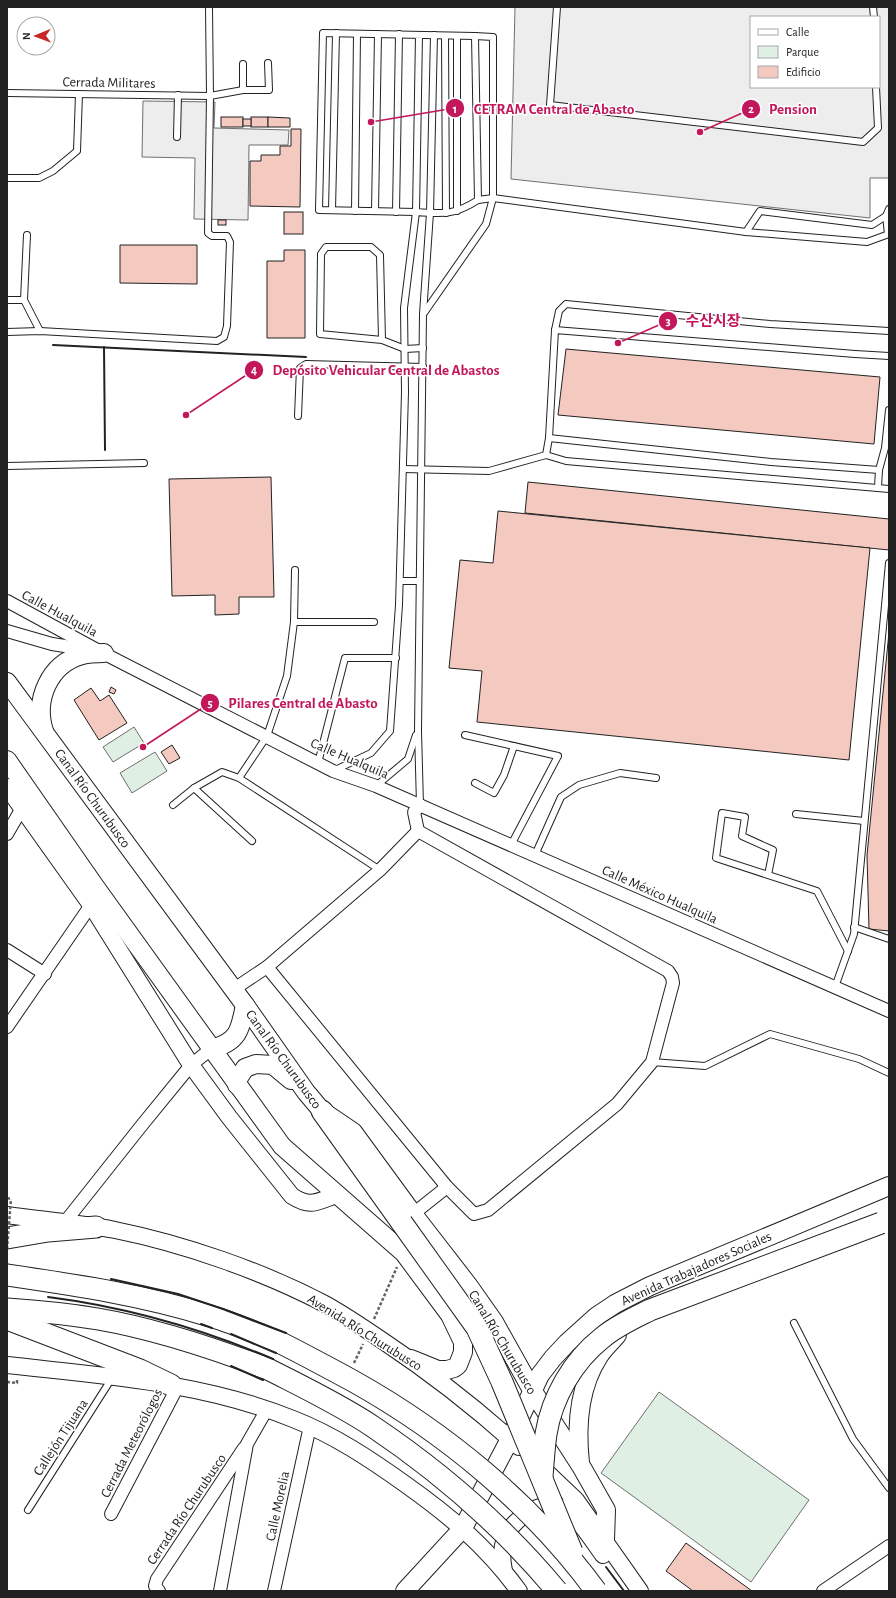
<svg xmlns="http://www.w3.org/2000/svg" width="896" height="1598" font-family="'Alegreya Sans','Noto Sans KR',sans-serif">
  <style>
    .green { fill: #e0efe3; stroke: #6f6f6f }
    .parking { fill: #ededed; stroke: #6f6f6f; fill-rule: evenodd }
    .building { fill: #f3c9c0; stroke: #222 }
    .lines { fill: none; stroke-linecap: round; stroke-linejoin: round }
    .lane-casing { stroke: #222; stroke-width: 8 }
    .street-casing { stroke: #222; stroke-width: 14 }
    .secondary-casing { stroke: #222; stroke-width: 18 }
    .primary-casing { stroke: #222; stroke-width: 20 }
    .highway-casing { stroke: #222; stroke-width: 23 }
    .path { stroke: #646464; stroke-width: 2.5; stroke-dasharray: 3 2; stroke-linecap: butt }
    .lane { stroke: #fff; stroke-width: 6 }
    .street { stroke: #fff; stroke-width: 12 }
    .secondary { stroke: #fff; stroke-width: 16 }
    .primary { stroke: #fff; stroke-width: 18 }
    .highway { stroke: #fff; stroke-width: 21 }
    .highway-bridge-casing { stroke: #222; stroke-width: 23; stroke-linecap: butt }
    .path-bridge { stroke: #646464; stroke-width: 2.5; stroke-dasharray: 3 2; stroke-linecap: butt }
    .highway-bridge { stroke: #fff; stroke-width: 21 }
    .wall { stroke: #222; stroke-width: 2 }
    .labels { text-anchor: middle; stroke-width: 3; stroke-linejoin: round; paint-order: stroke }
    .street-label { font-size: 14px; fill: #222; stroke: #fff }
    .leader { fill: none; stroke: #c2185b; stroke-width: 1.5 }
    .callout-dot { fill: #c2185b; stroke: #fff; stroke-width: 1.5 }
    .mark-label { font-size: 12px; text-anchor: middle; font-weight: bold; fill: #fff }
    .callout-label { font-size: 15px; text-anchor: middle; font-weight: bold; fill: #c2185b; stroke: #fff; stroke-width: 3; stroke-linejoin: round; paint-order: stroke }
  </style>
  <rect width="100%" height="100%" fill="#fff"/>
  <!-- green -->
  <g class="green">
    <path d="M134 727 144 743 113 762 103 747Z"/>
    <path d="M155 752 167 771 132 793 120 773Z"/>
    <path d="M659 1392 809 1500 751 1582 601 1473Z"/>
  </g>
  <!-- parking -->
  <g class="parking">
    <path d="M515 7H889V178H870V218L511 179ZM751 17H879V87H751Z"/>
    <path d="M143 101 215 102 214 128 289 130 288 145H249L248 220 194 219 195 158 142 157Z"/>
  </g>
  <!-- building -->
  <g class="building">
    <rect x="221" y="117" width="22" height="10"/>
    <rect x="251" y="117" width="17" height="10"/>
    <path d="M268 117 290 118V127H268Z"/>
    <rect x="243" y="119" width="8" height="7"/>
    <path d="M291 129H301L300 207 250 206V161H261V155H280V146H291Z"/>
    <rect x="284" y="212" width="19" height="22"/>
    <rect x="218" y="220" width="8" height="5"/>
    <path d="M120 245H197V284L120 283Z"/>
    <path d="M284 250H305V338H267V261H284Z"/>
    <path d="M566 349 880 377 874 444 558 415Z"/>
    <path d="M271 477 274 597H239V614L215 615V595L172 596 169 479Z"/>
    <path d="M528 482 889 519V550L525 513Z"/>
    <path d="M498 511 870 548 849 760 477 722 482 671 449 668 460 560 493 563Z"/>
    <path d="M889 632V931L869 929 867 855Z"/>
    <path d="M111 687 116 690 114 694 109 692Z"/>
    <path d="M91 688 100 701 109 695 127 723 99 740 74 700Z"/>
    <path d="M172 745 180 758 169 764 161 752Z"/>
    <path d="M686 1543 752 1591H693L666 1571Z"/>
  </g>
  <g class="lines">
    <!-- lane casing -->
    <g class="lane-casing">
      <g id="lane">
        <path d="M557 7 550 105 863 142 878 128 876 87"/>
        <path d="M873 7 874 17"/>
        <path d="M445 36 446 213"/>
        <path d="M457 36V211"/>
        <path d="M243 90V64"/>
        <path d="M7 93 210 96 243 90H269L268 63"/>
        <path d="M177 137 178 95"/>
        <path d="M7 178H39L53 171 77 151 79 94"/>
        <path d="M478 200 493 198 746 232 867 242 889 234"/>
        <path d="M332 210 336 33"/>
        <path d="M355 211 357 34"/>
        <path d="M375 211 378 34"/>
        <path d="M396 212 399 34"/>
        <path d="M746 232 760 211 872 225 886 216"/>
        <path d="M888 234 886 216 889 209"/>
        <path d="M7 300H24L27 235"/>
        <path d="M24 300 40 331"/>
        <path d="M424 313 486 224 493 198V37L475 36"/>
        <path d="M555 330 559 311 566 304 770 324 889 331"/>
        <path d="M7 332 40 331 217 341 224 337 227 326 230 242 227 236H212L208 233 210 96 209 7"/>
        <path d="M382 340 380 255 371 247H326L321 254 320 334 382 340 405 349 423 348"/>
        <path d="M298 416 300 368 306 364 423 367"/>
        <path d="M549 438 771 462 879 470"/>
        <path d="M546 455 549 438 555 330 855 354 889 356"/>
        <path d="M7 466 144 463"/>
        <path d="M403 469 489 471 546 455 566 461 889 489"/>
        <path d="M878 487 879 470 885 448 889 410"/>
        <path d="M400 581H419"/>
        <path d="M294 622H374"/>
        <path d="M465 735 558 756 511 845"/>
        <path d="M318 763 345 658H396"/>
        <path d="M333 771 371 753 390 731 399 605 405 392 404 308 416 212C443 214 455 215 478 200L475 36 323 33 319 210 416 212 419 35"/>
        <path d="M239 778 380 870"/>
        <path d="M475 783 494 793 504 775 514 746"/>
        <path d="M376 786 408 759 416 735"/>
        <path d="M194 788 252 841"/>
        <path d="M173 805 194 788 222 772 239 778 267 736 287 676 294 622 295 570"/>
        <path d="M420 805 418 731 423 314 430 213 434 35"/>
        <path d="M796 814 864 821"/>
        <path d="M535 855 561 797 579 785 620 773 656 778"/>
        <path d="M768 875 773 850 742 836 745 817 722 813 716 858 817 891 848 951"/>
        <path d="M854 927 889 939"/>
        <path d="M835 987 854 934 889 563"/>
        <path d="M652 1062 705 1066 770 1034 859 1059 889 1073"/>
        <path d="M794 1323 853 1439 889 1488"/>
        <path d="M28 1510 112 1378"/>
      </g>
    </g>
    <!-- street casing -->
    <g class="street-casing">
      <g id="street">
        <path d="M7 601 99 651 333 771 376 786 889 1011"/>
        <path d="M7 631 52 644 90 650"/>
        <path d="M418 831 414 812 420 805"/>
        <path d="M7 834 22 808"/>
        <path d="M7 950 45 974"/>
        <path d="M267 967 447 1187 474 1214 488 1210 617 1104 652 1062 673 983 672 977 668 971 418 831"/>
        <path d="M234 989 267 967 380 870 418 831"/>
        <path d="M7 1027 91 905"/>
        <path d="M413 1214 447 1187"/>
        <path d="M65 1222 142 1125 191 1065 211 1049"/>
        <path d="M111 1514 178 1386"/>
        <path d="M159 1591 155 1586 157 1579 244 1448"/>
        <path d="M220 1591 247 1444 267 1409"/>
        <path d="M274 1591 310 1426"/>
        <path d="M823 1591 889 1546"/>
      </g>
    </g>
    <!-- secondary casing -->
    <g class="secondary-casing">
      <g id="secondary">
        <path d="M7 787 91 905 191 1065 229 1117 292 1196C311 1208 316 1202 336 1195"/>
        <path d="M7 1215C43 1220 79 1223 115 1230 184 1244 262 1271 325 1304 345 1315 364 1328 383 1341 431 1373 476 1408 519 1447"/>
        <path d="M7 1365C104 1376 202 1382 293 1419 334 1435 370 1459 405 1484 450 1516 486 1546 519 1591"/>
        <path d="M536 1462 576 1500 640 1591"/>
        <path d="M504 1571C502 1561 501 1551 504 1541 510 1520 542 1497 564 1508 576 1514 594 1543 603 1555"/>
      </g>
    </g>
    <!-- primary casing -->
    <g class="primary-casing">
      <g id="primary">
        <path d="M7 682 245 1005 306 1092 322 1111 353 1132 413 1214 468 1285 494 1322 532 1390 581 1466 606 1510 605 1540"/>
        <path d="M44 731C34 700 49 664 82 655 89 653 96 653 104 653"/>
        <path d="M7 760 96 888 282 1146 404 1253 450 1315 463 1342V1352L458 1365 454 1368 447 1370H438L411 1359"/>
        <path d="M211 1049C238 1042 240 1031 245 1005"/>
        <path d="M237 1085 238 1079 245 1068 256 1064 273 1065 291 1080"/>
        <path d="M580 1463C576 1426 578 1388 599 1356 604 1348 611 1342 617 1335"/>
        <path d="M405 1591 463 1528 510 1439 540 1375 553 1358 567 1343 597 1316 615 1304 650 1286 889 1186"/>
      </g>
    </g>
    <!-- highway casing -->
    <g class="highway-casing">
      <g id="highway">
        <path d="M322 1111 402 1223"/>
        <path d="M7 1238 48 1231 96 1227"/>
        <path d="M7 1275C75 1285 144 1295 210 1316 234 1323 257 1333 281 1343"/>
        <path d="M7 1309C37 1311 68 1314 98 1319 156 1329 213 1348 268 1369"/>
        <path d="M7 1319 140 1370 171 1385"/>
      </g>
    </g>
    <!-- path -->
    <g class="path">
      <path d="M7 1198 11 1199"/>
      <path d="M374 1319 397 1267"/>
      <path d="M354 1363 363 1344"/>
      <path d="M7 1382 17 1383V1380"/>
    </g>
    <!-- lane -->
    <use href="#lane" class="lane"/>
    <!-- street -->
    <use href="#street" class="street"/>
    <!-- secondary -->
    <use href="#secondary" class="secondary"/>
    <!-- primary -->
    <use href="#primary" class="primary"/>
    <!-- highway -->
    <use href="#highway" class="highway"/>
    <!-- highway-bridge casing -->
    <g class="highway-bridge-casing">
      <g id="highway-bridge">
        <path d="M402 1223 477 1328 502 1382 572 1552"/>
        <path d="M281 1343C305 1355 329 1368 353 1381 446 1433 533 1505 596 1591"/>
        <path d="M268 1369C303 1387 339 1404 372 1426 442 1473 503 1526 557 1591"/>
        <path d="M542 1477C543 1463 544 1448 546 1434 552 1397 573 1361 602 1338 616 1326 634 1318 650 1310L881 1223"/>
      </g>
    </g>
    <!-- path-bridge -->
    <path class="path-bridge" d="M7 1249 11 1199"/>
    <!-- highway-bridge -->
    <use href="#highway-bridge" class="highway-bridge"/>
    <!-- wall -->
    <g class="wall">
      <path d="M53 345 306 357"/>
      <path d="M104 347 105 450"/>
      <path d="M111 1279 178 1294 223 1309 286 1333"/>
      <path d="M48 1297C127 1307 200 1328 273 1359"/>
      <path d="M201 1324 212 1328"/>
      <path d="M231 1334 276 1353"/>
      <path d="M231 1366 263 1380"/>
      <path d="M606 1567 624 1591"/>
    </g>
  </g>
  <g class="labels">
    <!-- street labels -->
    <g class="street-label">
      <text transform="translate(109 82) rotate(1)" y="5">Cerrada Militares</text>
      <text transform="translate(60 613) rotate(28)" y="5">Calle Hualquila</text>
      <text transform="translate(350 758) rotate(23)" y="5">Calle Hualquila</text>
      <text transform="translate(93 798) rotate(54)" y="5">Canal Río Churubusco</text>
      <text transform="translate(660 894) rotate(24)" y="5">Calle México Hualquila</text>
      <text transform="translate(284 1059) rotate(54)" y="5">Canal Río Churubusco</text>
      <text transform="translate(696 1268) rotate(-24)" y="5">Avenida Trabajadores Sociales</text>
      <text transform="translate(365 1332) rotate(32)" y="5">Avenida Río Churubusco</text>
      <text transform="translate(503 1342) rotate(59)" y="5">Canal Río Churubusco</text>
      <text transform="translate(60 1437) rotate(-57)" y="5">Callejón Tijuana</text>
      <text transform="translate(131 1443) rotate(-63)" y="5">Cerrada Meteorólogos</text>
      <text transform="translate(277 1506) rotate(-78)" y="5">Calle Morelia</text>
      <text transform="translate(186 1509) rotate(-56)" y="5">Cerrada Río Churubusco</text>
    </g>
  </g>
  <!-- callouts -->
  <path class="leader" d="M371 122L455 108M700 132L751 109M618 343L668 321M186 415L254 370M143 747L210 703"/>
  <g class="callout-dot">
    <circle cx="371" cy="122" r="4"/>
    <circle cx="700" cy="132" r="4"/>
    <circle cx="618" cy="343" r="4"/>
    <circle cx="186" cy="415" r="4"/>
    <circle cx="143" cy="747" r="4"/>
    <circle cx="455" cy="108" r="10"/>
    <circle cx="751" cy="109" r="10"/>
    <circle cx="668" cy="321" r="10"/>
    <circle cx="254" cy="370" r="10"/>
    <circle cx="210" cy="703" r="10"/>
  </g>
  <g class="mark-label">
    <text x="455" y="113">1</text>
    <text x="751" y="113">2</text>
    <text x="668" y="325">3</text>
    <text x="254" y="374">4</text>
    <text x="210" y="707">5</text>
  </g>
  <g class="callout-label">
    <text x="554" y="114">CETRAM Central de Abasto</text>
    <text x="793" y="114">Pension</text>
    <text x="713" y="326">수산시장</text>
    <text x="386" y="375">Depósito Vehicular Central de Abastos</text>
    <text x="303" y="708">Pilares Central de Abasto</text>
  </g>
  <!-- border -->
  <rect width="896" height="1598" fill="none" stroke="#222222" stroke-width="16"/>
  <!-- legend -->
  <rect x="750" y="16" width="130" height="72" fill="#ffffff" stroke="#a7a7a7"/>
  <rect x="758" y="29" width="20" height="6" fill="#ffffff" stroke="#a7a7a7"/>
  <text x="786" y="36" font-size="12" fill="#222222">Calle</text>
  <rect x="758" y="46" width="20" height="12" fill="#e0efe3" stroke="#a7a7a7"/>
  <text x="786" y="56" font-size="12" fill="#222222">Parque</text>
  <rect x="758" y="66" width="20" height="12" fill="#f3c9c0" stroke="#a7a7a7"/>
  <text x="786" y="76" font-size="12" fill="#222222">Edificio</text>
  <!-- north arrow -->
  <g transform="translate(36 36) rotate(269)"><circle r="19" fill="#ffffff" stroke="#a7a7a7"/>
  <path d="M0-3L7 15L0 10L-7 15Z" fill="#c62828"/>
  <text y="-6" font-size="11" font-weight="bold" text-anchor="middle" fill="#222222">N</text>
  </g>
</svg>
